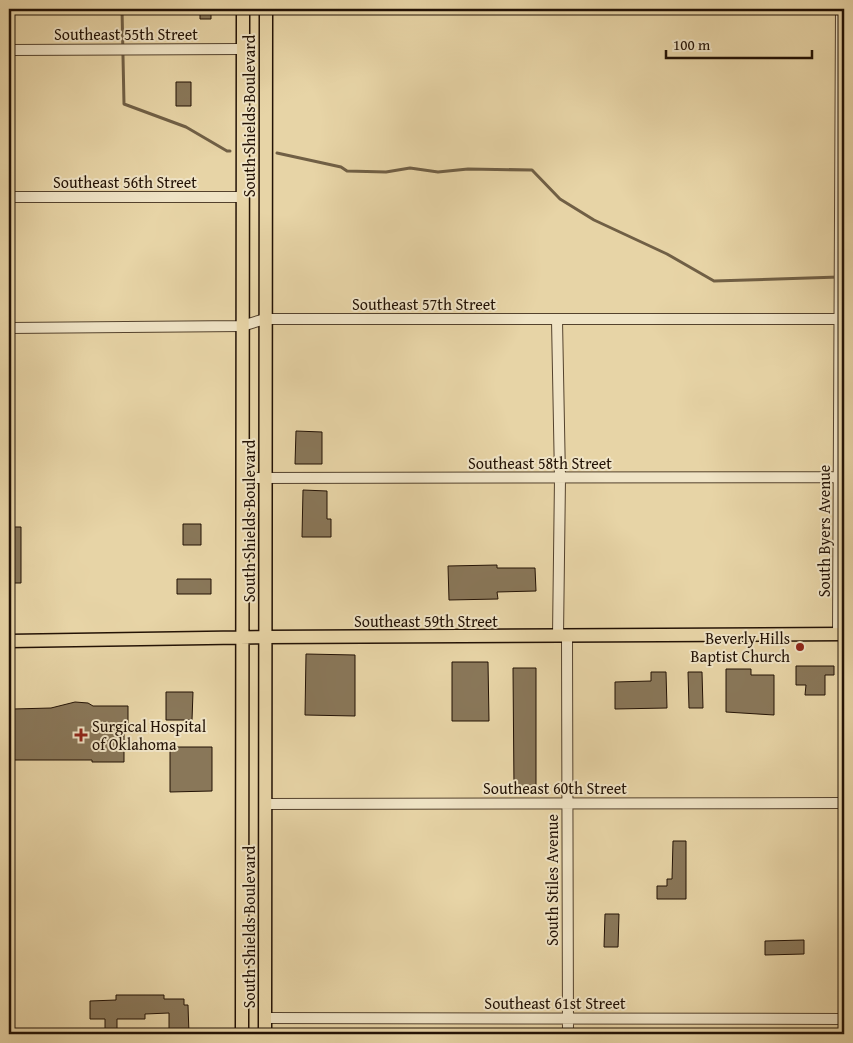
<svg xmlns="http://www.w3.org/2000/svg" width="853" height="1043" font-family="'Gentium Book Plus',serif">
<rect width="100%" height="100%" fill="#e7d4a6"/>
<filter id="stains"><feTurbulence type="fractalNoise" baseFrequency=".004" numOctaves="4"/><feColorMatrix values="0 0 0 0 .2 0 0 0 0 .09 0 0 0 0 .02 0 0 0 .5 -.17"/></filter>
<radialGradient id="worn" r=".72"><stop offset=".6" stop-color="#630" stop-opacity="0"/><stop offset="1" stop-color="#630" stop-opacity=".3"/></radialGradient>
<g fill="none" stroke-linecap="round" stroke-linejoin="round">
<path stroke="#705f45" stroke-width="3" d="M 122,9 L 124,104 L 186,127 L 227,151 L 230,151
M 277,153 L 341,167 L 347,171 L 386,172 L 410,168 L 438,172 L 468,169 L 532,170 L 560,199 L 594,220 L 667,254 L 714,281 L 839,277"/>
</g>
<path fill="#897759" stroke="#231205" d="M 200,9 L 211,9 L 211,19 L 200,19 Z
M 176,82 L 191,82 L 191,106 L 176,106 Z
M 296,431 L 322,432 L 322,464 L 295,464 Z
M 303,490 L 327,491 L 327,519 L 331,519 L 331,537 L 302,537 Z
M 183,524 L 201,524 L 201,545 L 183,545 Z
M 9,527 L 21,527 L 21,583 L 9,583 Z
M 497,565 L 497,568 L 535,568 L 536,591 L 497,592 L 498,599 L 449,600 L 448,566 Z
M 177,579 L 211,579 L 211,594 L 177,594 Z
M 306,654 L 355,655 L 355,716 L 305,715 Z
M 452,662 L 488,662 L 489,721 L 452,721 Z
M 796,666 L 834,666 L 834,675 L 825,675 L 825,695 L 805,695 L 806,685 L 796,685 Z
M 513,668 L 536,668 L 536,787 L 514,788 Z
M 726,669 L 751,669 L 751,675 L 774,675 L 774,715 L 726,712 Z
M 651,672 L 666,672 L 667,708 L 615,709 L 615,682 L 651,681 Z
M 688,672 L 702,672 L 703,708 L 689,708 Z
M 166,692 L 193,692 L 192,720 L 166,720 Z
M 75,702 L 88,703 L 93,706 L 128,706 L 128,728 L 124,728 L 124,762 L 92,762 L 92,760 L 9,760 L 9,713 L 13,713 L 13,709 L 51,708 Z
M 170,747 L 212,747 L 212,791 L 170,792 Z
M 673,841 L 686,841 L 686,899 L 657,899 L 657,886 L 667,886 L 667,879 L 672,879 Z
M 605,914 L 619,914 L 618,947 L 604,947 Z
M 804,940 L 804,954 L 765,955 L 765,941 Z
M 116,995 L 164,995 L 164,999 L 184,999 L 184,1005 L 188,1005 L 189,1034 L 169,1034 L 169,1013 L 145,1014 L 145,1019 L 117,1019 L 117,1034 L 105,1034 L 105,1019 L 90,1019 L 90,1001 L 116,1000 Z"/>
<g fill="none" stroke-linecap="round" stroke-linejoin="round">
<defs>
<path id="minor" d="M 9,50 L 242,49
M 9,197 L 242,197
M 557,320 L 560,478 L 558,636
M 9,328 L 242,326 L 265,319 L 841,319
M 242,478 L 839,477
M 838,634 L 841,9
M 567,636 L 568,1034
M 265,804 L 844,803
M 265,1018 L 844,1019"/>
<path id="major" d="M 9,641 L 265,637 L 844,634
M 242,1034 L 243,9
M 265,1034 L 266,9"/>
</defs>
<use href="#minor" stroke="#54422d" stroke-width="12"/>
<use href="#major" stroke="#231205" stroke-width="15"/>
<use href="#minor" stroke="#efe3c5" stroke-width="10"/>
<use href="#major" stroke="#e7d4a6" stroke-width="12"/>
</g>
<g fill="#8f2418" stroke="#efe3c5" stroke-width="2">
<circle cx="800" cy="647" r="5"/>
<path d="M78.5 727.5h5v5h5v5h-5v5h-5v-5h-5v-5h5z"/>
</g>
<g text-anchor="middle" stroke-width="4" stroke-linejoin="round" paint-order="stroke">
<g font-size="16" fill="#231205" stroke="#efe3c5">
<text x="126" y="40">Southeast 55th Street</text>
<text transform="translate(249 116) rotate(-90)" y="6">South Shields Boulevard</text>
<text x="125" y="188">Southeast 56th Street</text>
<text x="424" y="310">Southeast 57th Street</text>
<text x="540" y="469">Southeast 58th Street</text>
<text transform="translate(249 521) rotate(-90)" y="6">South Shields Boulevard</text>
<text transform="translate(824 531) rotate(-90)" y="6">South Byers Avenue</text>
<text x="426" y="627">Southeast 59th Street</text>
<text x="555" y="794">Southeast 60th Street</text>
<text transform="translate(552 880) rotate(-90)" y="6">South Stiles Avenue</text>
<text transform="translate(249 927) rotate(-90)" y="6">South Shields Boulevard</text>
<text x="555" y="1009">Southeast 61st Street</text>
</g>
<g font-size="16" fill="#231205" stroke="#efe3c5" text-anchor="end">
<text x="790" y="644">Beverly Hills<tspan x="790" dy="18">Baptist Church</tspan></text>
<text x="92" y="732" text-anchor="start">Surgical Hospital<tspan x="92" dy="18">of Oklahoma</tspan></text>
</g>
</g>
<rect width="853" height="1043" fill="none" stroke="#e7d4a6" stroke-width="30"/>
<rect x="10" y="10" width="833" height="1023" fill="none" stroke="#231205" stroke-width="2.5"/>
<rect x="15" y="15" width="823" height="1013" fill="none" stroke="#231205"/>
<path d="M666 50v8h146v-8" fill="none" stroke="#231205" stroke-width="2.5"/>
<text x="673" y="50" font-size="15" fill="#231205" stroke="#efe3c5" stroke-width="4" paint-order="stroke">100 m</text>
<rect width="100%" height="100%" filter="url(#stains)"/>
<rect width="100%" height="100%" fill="url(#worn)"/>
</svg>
